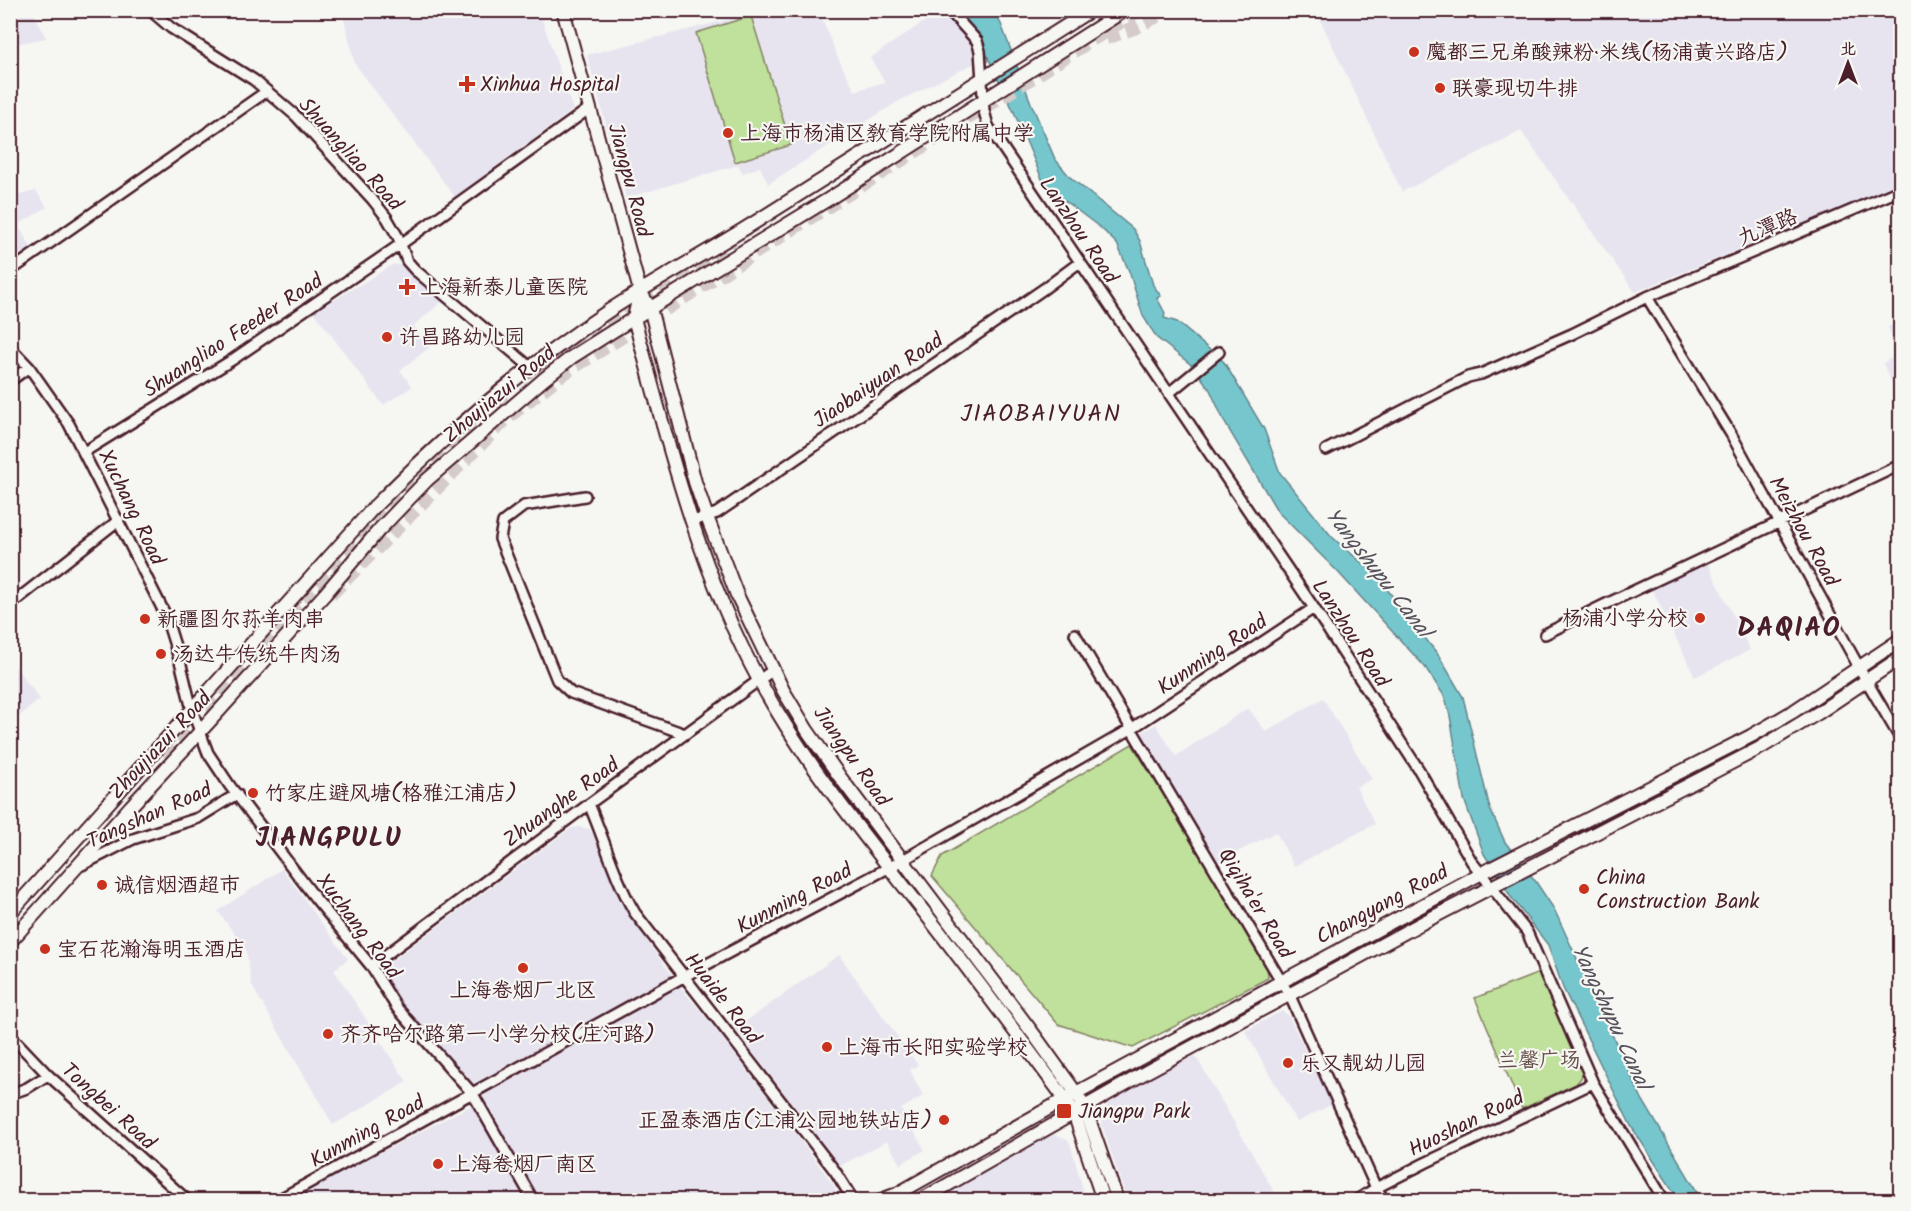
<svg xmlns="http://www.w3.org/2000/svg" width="1911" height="1211" font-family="Kalam,'LXGW WenKai TC',sans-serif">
<rect width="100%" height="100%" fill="#f6f6f2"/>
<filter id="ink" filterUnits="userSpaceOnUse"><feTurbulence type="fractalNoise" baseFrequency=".0167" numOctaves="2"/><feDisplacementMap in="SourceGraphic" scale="12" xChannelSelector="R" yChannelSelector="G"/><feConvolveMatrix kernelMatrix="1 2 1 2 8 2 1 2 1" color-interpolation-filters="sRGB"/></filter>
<g filter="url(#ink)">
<path fill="#e7e4f0" d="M 11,10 L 34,11 L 34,13 L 46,38 L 11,45 Z
M 943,10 L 972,39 L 973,64 L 899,101 L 768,184 L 760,167 L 743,173 L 738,165 L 626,198 L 587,55 L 762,11 L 819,11 L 838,58 L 855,91 L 885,82 L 870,58 L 940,11 Z
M 342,11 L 539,11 L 573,110 L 455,197 L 355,64 Z
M 1316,11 L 1900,11 L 1900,184 L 1635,292 L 1521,131 L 1402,192 Z
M 36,191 L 47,207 L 18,225 L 33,251 L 11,264 L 11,197 Z
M 394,264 L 404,266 L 443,301 L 414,325 L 429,348 L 400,370 L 412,387 L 383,405 L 314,312 Z
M 1900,321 L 1900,402 L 1883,363 L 1898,354 L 1888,327 Z
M 1706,560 L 1750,650 L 1695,677 L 1651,587 Z
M 10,660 L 40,699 L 11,723 L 10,723 Z
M 1323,698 L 1372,779 L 1356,787 L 1375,824 L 1294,866 L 1276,832 L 1218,862 L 1138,735 L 1156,724 L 1176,756 L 1248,708 L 1266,732 Z
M 580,827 L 589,829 L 595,837 L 621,900 L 652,948 L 685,993 L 711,1023 L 790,1126 L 832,1183 L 839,1195 L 840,1200 L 290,1200 L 485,1098 L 466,1074 L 412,1022 L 394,998 L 386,979 L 386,965 L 571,828 Z
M 282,869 L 348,959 L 334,970 L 407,1082 L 333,1125 L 252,986 L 246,950 L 218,911 Z
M 839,955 L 918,1065 L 910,1070 L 923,1096 L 901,1109 L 925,1150 L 900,1164 L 887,1141 L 840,1166 L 735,1029 Z
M 1282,1011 L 1288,1015 L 1333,1104 L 1297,1122 L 1245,1031 Z
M 1195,1055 L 1279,1200 L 1127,1200 L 1102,1125 L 1103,1116 L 1108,1103 L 1120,1094 Z
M 1055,1135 L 1067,1139 L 1070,1143 L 1086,1200 L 943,1200 L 939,1196 L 1048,1136 Z"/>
<path fill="#bfe19b" stroke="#848063" stroke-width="1.5" d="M 751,16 L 791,145 L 735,162 L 696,33 Z
M 1132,744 L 1267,964 L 1268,978 L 1133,1048 L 1058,1024 L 932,876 L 942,856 Z
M 1539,973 L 1583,1071 L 1581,1078 L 1576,1084 L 1522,1109 L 1475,998 Z"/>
<path fill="#76c7cd" stroke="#64848c" stroke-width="1.5" d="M 993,10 L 1001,24 L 1031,103 L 1055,159 L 1070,177 L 1133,229 L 1140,241 L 1153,285 L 1161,296 L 1157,298 L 1165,313 L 1164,318 L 1177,322 L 1224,362 L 1264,429 L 1280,473 L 1332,537 L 1376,575 L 1439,656 L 1463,697 L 1490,809 L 1505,842 L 1536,882 L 1554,909 L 1642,1099 L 1702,1200 L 1679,1200 L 1631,1126 L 1563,988 L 1548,945 L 1511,897 L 1484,854 L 1464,799 L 1450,716 L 1445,697 L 1425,667 L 1390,629 L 1337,571 L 1278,512 L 1225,423 L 1210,390 L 1194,367 L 1157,338 L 1143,316 L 1129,271 L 1117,244 L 1102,229 L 1049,189 L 1042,179 L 1014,112 L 982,45 L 954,11 Z"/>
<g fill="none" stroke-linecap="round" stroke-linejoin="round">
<path stroke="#d4cbca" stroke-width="14" stroke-dasharray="14 7" stroke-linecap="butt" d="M 1106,38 L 1134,28 L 1168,10
M 536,370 L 734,242
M 331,594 L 508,417 L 558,377 L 1139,10
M 161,754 L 381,512 L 504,395"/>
<defs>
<path id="minor" d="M 150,10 L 171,28 L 254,80 L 296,116 L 372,199 L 387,218 L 398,237 L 407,261 L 415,270 L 529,366
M 949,10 L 977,41 L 980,51 L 984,111 L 988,126 L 1314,608 L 1419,770 L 1472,862 L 1527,932 L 1593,1083 L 1664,1200
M 10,271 L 267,91
M 1647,297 L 1731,434 L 1866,680 L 1900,738
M 10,347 L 29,367 L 69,424 L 165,614 L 181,665 L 192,710 L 208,753 L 230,786 L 316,899 L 371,966 L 397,1008 L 473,1094 L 533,1200
M 10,381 L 29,367
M 1169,393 L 1219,352
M 1326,450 L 1468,377 L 1481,374 L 1572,334 L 1647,297 L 1900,190
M 84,452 L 232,360 L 401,244 L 590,108
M 585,496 L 524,506 L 503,522 L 500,539 L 557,680 L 571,693 L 685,734
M 693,521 L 717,513 L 1045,288 L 1080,262
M 10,605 L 119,520
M 1075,634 L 1290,996 L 1376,1188 L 1384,1200
M 1545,634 L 1604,605 L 1900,465
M 589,804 C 605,841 614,877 635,913 L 835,1171 L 853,1200
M 82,865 L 133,839 L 198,818 L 237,794
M 371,966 L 589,804 L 773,670
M 10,1035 L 48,1075 L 187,1200
M 10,1094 L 27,1088 L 48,1075
M 278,1200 L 683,977 L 903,860 L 1131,729 L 1314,608
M 1357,1200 L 1376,1188 L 1425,1163 L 1593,1083"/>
<path id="major" d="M 563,10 L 640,291 L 650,308 L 695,482 L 707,517 L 737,595 L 783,690 L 807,730 L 840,777 L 1035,1036 L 1076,1093 L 1085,1108 L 1117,1200
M 640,291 L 634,318 C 667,441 698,569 760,682 C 801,757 854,822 906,889 C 961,958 1013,1029 1065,1099 L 1074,1113 L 1103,1200
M 10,913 L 374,507 C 446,434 524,367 610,310 C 660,277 714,249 765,216 C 874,148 982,78 1091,10
M 10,942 L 131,806 L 199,733 L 325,594 L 379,530 L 427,480 L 544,379 L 572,357 L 613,331 L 832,197 L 1125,10
M 881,1200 L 897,1194 L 1076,1093 L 1480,874 L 1751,736 L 1794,711 L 1900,640
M 921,1200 L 1148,1071 L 1422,923 L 1760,748 L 1818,713 L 1900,658"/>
</defs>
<use href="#minor" stroke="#4a1f2b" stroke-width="14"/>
<use href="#major" stroke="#4a1f2b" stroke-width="16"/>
<use href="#minor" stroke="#f6f6f2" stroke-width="9"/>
<use href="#major" stroke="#f6f6f2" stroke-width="12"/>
</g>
</g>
<g fill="#c8321e" stroke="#f6f6f2" stroke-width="2">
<circle cx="1414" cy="52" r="6"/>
<path d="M464 75h6v6h6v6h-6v6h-6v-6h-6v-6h6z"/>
<circle cx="1440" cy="88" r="6"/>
<circle cx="728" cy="133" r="6"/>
<path d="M404 278h6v6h6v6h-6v6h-6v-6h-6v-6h6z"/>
<circle cx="387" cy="337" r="6"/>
<circle cx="1700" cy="618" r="6"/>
<circle cx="145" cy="619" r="6"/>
<circle cx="161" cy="654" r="6"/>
<circle cx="253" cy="793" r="6"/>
<circle cx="102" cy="885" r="6"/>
<circle cx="1584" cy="889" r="6"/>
<circle cx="45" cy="949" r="6"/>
<circle cx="523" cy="968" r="6"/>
<circle cx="328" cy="1034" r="6"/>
<circle cx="827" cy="1047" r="6"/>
<circle cx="1288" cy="1063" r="6"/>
<rect x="1056" y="1103" width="16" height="16" rx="3"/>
<circle cx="944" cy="1120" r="6"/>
<circle cx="438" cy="1164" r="6"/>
</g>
<g text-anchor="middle" stroke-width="4.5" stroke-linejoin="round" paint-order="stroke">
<g font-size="21" fill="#4a1f2b" stroke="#f6f6f2" text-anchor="start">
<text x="1426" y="59">魔都三兄弟酸辣粉·米线(杨浦黄兴路店)</text>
<text x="480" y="91">Xinhua Hospital</text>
<text x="1452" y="95">联豪现切牛排</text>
<text x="740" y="140">上海市杨浦区教育学院附属中学</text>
<text x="420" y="294">上海新泰儿童医院</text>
<text x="399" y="344">许昌路幼儿园</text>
<text x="1688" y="625" text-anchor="end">杨浦小学分校</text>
<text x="157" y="626">新疆图尔荪羊肉串</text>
<text x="173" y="661">汤达牛传统牛肉汤</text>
<text x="265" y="800">竹家庄避风塘(格雅江浦店)</text>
<text x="1596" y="884">China<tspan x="1596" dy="24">Construction Bank</tspan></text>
<text x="114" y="892">诚信烟酒超市</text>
<text x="57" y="956">宝石花瀚海明玉酒店</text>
<text x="523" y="997" text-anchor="middle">上海卷烟厂北区</text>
<text x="340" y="1041">齐齐哈尔路第一小学分校(庄河路)</text>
<text x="839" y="1054">上海市长阳实验学校</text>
<text x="1300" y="1070">乐又靓幼儿园</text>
<text x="1078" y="1118">Jiangpu Park</text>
<text x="932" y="1127" text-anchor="end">正盈泰酒店(江浦公园地铁站店)</text>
<text x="450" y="1171">上海卷烟厂南区</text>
</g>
<g font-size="21" fill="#4a1f2b" stroke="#f6f6f2">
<text transform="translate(351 154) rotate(48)" y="7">Shuangliao Road</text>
<text transform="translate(630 180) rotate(75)" y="7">Jiangpu Road</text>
<text transform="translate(1767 227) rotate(-23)" y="7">九潭路</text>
<text transform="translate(1079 230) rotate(56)" y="7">Lanzhou Road</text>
<text transform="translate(233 335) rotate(-33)" y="7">Shuangliao Feeder Road</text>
<text transform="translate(878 380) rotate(-34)" y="7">Jiaobaiyuan Road</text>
<text transform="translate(499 394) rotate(-40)" y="7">Zhoujiazui Road</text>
<text transform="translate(132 507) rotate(64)" y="7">Xuchang Road</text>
<text transform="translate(1804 531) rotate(61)" y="7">Meizhou Road</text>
<text transform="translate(1351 633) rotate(57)" y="7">Lanzhou Road</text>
<text transform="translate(1212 654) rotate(-34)" y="7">Kunming Road</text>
<text transform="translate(160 745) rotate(-47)" y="7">Zhoujiazui Road</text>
<text transform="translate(852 756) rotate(55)" y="7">Jiangpu Road</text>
<text transform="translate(561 802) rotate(-36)" y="7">Zhuanghe Road</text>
<text transform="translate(149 815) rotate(-24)" y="7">Tangshan Road</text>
<text transform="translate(794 898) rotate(-28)" y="7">Kunming Road</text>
<text transform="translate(1256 903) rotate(59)" y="7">Qiqiha'er Road</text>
<text transform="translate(1382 904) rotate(-28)" y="7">Changyang Road</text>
<text transform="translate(359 926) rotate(53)" y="7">Xuchang Road</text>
<text transform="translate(723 998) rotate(52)" y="7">Huaide Road</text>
<text transform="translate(109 1106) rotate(42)" y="7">Tongbei Road</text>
<text transform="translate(1466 1123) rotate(-26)" y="7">Huoshan Road</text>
<text transform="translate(367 1131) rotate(-29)" y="7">Kunming Road</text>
</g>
<g font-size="21" fill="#675047" stroke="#f6f6f2">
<text x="1539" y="1067">兰馨广场</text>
</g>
<g font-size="22" font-style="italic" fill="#57515c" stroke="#f6f6f2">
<text transform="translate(1379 572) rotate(52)" y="8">Yangshupu Canal</text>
<text transform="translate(1612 1016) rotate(65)" y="8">Yangshupu Canal</text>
</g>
<g font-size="24" letter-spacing="1.5" fill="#4a1f2b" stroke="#f6f6f2">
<text x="1041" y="421">JIAOBAIYUAN</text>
</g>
<g font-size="27" font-weight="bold" letter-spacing="1.5" fill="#4a1f2b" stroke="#f6f6f2">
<text x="1789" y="636">DAQIAO</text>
<text x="329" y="846">JIANGPULU</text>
</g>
</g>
<rect width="1911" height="1211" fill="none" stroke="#f6f6f2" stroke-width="36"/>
<rect x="18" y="18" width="1875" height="1175" fill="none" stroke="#4a1f2b" stroke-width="2" filter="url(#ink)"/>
<g transform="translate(1848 63)" stroke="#f6f6f2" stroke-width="4.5" paint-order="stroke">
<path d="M0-4.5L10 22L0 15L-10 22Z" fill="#4a1f2b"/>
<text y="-9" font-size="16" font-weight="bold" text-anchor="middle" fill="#4a1f2b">北</text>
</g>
</svg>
